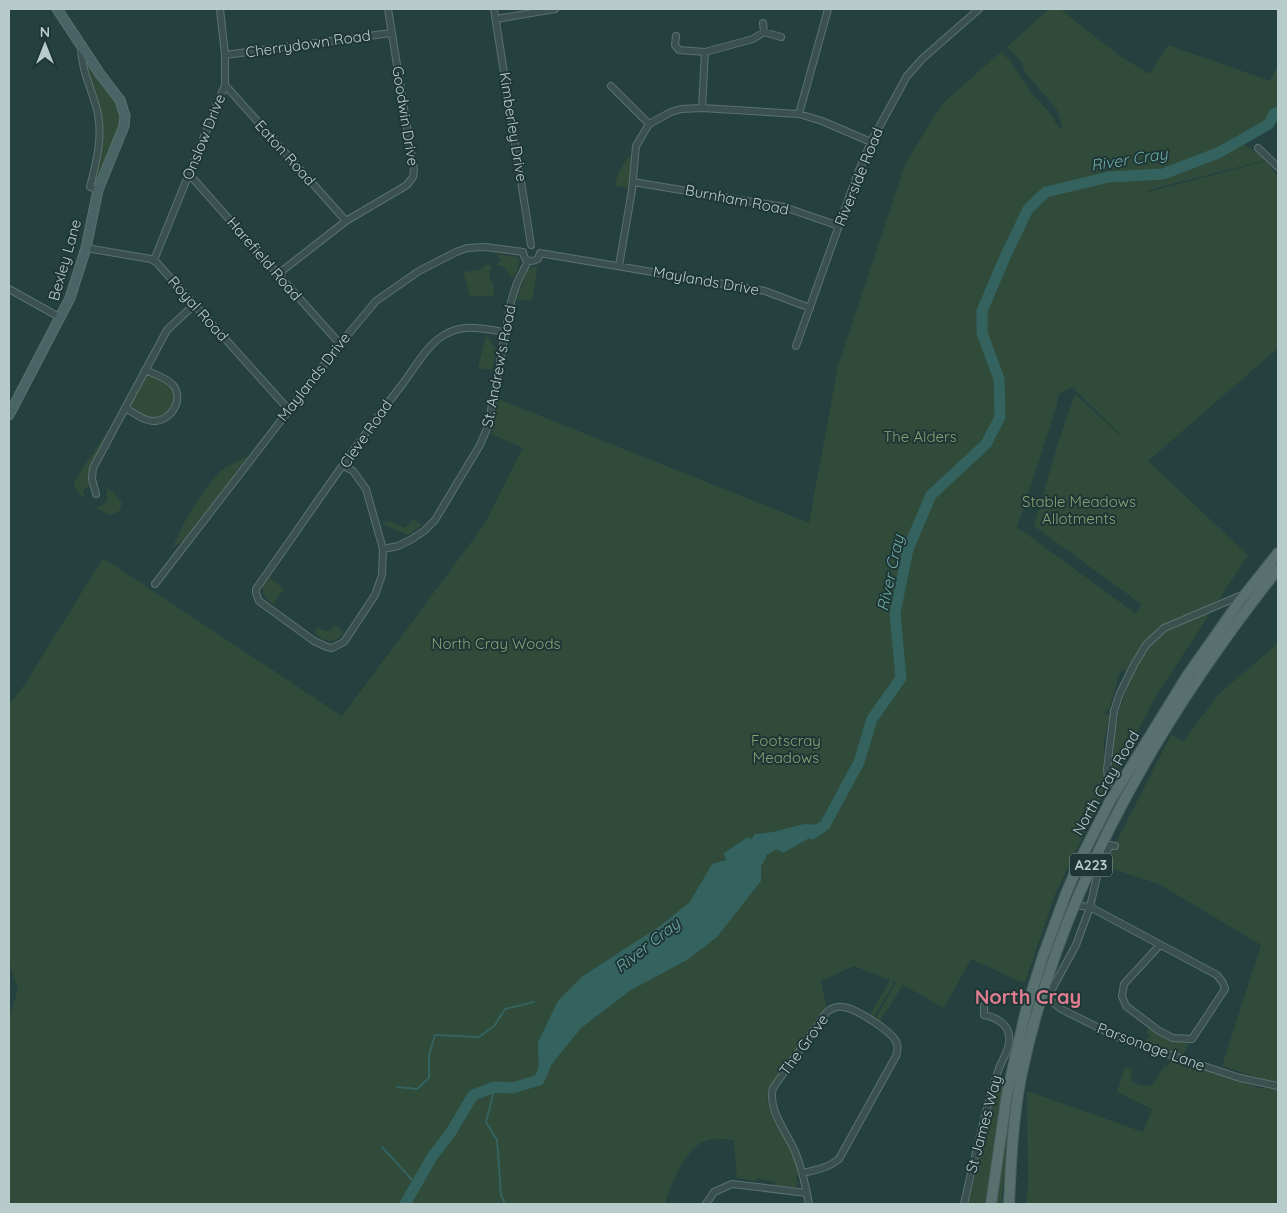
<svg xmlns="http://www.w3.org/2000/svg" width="1287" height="1213" font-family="Quicksand,sans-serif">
<rect width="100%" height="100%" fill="#25413f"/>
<path fill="#304b3a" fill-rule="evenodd" d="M 1049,9 L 1060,9 L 1121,57 L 1150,74 L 1168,45 L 1270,81 L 1278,65 L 1278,122 L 1247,139 L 1249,131 L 1233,137 L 1267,160 L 1156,188 L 1140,194 L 1267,161 L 1278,178 L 1278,348 L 1148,461 L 1248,555 L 1156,696 L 1112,779 C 1111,760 1109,737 1119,720 L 1118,714 L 1131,676 L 1123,669 L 1119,674 L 1109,710 L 1105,711 L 1104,713 L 1110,716 L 1104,741 L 1103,795 L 1056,892 L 1025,982 L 1019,981 L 971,959 L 944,1008 L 903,985 L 880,1021 L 876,1018 L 896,982 L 892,981 L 893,984 L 874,1017 L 870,1014 L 890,980 L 854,966 L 821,981 L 826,1006 L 769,1087 C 762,1113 781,1126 791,1147 C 794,1156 796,1165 799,1174 L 796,1176 L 798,1184 L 795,1187 L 775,1185 L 775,1182 L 757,1178 L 755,1181 L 737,1178 L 734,1140 C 723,1139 713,1138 703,1142 C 685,1150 669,1187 665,1204 L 9,1204 L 9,1018 L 18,989 L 9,962 L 9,705 L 25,684 L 103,558 L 342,716 L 484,525 L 523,448 L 492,434 L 498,399 L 809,523 L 838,366 L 906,162 L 943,103 L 1001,52 L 1011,62 L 1029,90 L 1055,119 L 1053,120 L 1063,131 L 1058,111 L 1025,72 L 1021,61 L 1007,47 ZM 1072,387 L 1135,449 L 1075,394 L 1059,440 L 1034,526 L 1141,604 L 1136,614 L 1017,527 L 1058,402 L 1057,400 L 1059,394 Z
M 85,59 C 98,77 122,102 121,124 L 97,187 L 94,186 C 100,163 107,140 101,116 C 97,96 88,79 85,59 Z
M 629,156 L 631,157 L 629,188 L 615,186 L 618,173 Z
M 496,254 L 517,257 C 522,263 516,271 513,278 L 503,266 L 497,265 L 501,260 Z
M 485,265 L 490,265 L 492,268 L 490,270 L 489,277 L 493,283 L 494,296 L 470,296 L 463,272 L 480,270 Z
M 538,266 L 532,301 L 517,299 L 528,269 Z
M 486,335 L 496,350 L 492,370 L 478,368 Z
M 147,374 C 168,382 186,394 165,416 L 151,418 L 130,406 L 129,403 Z
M 105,435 L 106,436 L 90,467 L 89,487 L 84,489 L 83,492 L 86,499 C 79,493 74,490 74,481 Z
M 248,456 L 184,541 L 173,547 C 181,526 204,486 221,471 C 229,465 239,460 248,456 Z
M 105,487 L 114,493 L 122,503 L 120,510 C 111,519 105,513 96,507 L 103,505 L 107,501 L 107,491 Z
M 413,519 L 422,525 L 408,535 L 381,523 L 389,521 L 405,528 Z
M 268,577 L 284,589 L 273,604 C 262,596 259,588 268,577 Z
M 334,625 L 344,632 C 333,646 327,642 314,633 L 318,627 L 324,631 L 330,631 Z
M 1278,643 L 1278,1204 L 1026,1204 L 1028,1185 L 1027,1091 L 1143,1132 L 1152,1109 L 1117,1092 L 1125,1067 L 1132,1070 L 1131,1080 C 1138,1087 1143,1086 1152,1085 L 1164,1066 L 1167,1067 L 1173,1058 L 1262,1089 L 1269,1081 L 1222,1066 L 1261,945 L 1159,884 L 1104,866 L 1171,735 L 1184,741 L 1218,695 Z
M 1031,1006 L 1034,1007 L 1002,1192 L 1002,1204 L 994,1204 L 1014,1077 Z
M 1150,1026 L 1180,1042 L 1189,1042 L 1183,1056 L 1144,1043 L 1150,1036 L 1146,1033 Z
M 1001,1084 L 1005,1085 L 985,1204 L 968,1204 L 997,1087 Z"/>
<path fill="#34625f" d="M 804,824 L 825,825 L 820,832 L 783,853 L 779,850 L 778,852 L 777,849 L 766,855 L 766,858 L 761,866 L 761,881 L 717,937 L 687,960 L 631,990 L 581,1028 L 539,1080 L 538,1042 L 558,1001 L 583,976 L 660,926 L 690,902 L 712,864 L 726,860 L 724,853 L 748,837 L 751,839 L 754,836 L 754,834 L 773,832 Z"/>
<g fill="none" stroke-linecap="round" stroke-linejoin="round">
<path stroke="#34625f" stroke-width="2" d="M 397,1087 L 417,1089 L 429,1078 L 429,1055 L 435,1035 L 479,1037 L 494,1026 L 505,1009 L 534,1002
M 495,1087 L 486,1122 L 497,1140 L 501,1195 L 505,1204
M 382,1147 L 416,1184"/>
<path stroke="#34625f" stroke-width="11" d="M 812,834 L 825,825 L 859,762 L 872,719 L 901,678 L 895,613 L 908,549 L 931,495 L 986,444 L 1000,417 L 999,379 L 982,333 L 982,311 L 1005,257 L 1028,209 L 1046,192 L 1109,177 L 1163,174 L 1218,153 L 1269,124 L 1274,114 L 1278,112
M 405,1204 L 432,1157 L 451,1132 L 473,1095 L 495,1087 L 512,1088 L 539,1080 L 545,1066"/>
<defs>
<path id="street" d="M 494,9 L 531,245
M 496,19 L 555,9
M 763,23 L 764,32
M 676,36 L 675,45 L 679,50 L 705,52
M 81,46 C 81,68 90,85 96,106 C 104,133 97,160 90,187 L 98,190
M 225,55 L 391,33
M 225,85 L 346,221
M 611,86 L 649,124
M 702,108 L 705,52 L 753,39 L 764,32 L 781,37
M 799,114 L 828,9
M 1258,148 L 1278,167
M 189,174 L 340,344
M 633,182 L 784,207 L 839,226
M 86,248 L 151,259 L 157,263 L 289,410
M 523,252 C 524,261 530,263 538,259 L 540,253
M 540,253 L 765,291 L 810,308
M 154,260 L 225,85 L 225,55 L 220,9
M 619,266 L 632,190 L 636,146 L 649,124 L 671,112 L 681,109 L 702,108 L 799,114 L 822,121 L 871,142
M 278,274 L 346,221 L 407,185 L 413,177 L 414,170 L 388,9
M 9,289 L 61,318
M 796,346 L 857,175 L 871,142 L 907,76 L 922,59 L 979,9
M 125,408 C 133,412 143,421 153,421 C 170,422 185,400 173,385 C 167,378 154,374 145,370
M 344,466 L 353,471 L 366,489 L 383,549 L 382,575 L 375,595 L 344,642 L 332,648 L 327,647 L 314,641 L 259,601 L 256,593 L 256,589 C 305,520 352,449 404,382 C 416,366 428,343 446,334 C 465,323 484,329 505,332
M 96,494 L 92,479 L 93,468 L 167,330 L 194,305
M 383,549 L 398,546 L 412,539 L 424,531 L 435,520 L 480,445 L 488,426 L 511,302 L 517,283 L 528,261
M 155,584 L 340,344 L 376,301 L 419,271 L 456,252 L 467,248 L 485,247 L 523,252
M 1110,801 L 1107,769 L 1114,711 L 1120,693 L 1135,663 L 1146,645 L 1164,628 L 1242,595
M 1115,846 L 1110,845 L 1098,872 L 1090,907 L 1076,945 L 1051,991 L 1050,1000 L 1061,1009 L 1119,1038 L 1240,1078 L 1278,1086
M 1073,905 L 1090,907 L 1217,975 L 1223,983 L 1225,989 L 1192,1039 L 1173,1038 L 1159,1031 L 1126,1006 L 1122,996 L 1124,984 L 1160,945
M 802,1173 C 816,1170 828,1168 839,1159 L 896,1056 C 897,1053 898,1047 897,1044 C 894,1032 855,1008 843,1007 C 836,1006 831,1008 826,1013 L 773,1088 C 767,1111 788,1133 796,1154 C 802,1170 806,1187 809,1204
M 706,1204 L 714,1192 L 732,1184 L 807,1193
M 964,1204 C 974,1160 984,1114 998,1071 C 1002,1059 1011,1049 1009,1035 C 1007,1023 995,1017 984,1015 L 984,1006"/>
<path id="secondary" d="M 9,415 L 70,298 L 86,248 L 98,190 L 124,126 L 125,116 L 120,100 L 100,74 L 57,9"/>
<path id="primary" d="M 991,1204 L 1007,1094 L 1026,1010 L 1043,956 L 1065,896 L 1082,856 L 1110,801 L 1187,676 L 1239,602 L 1278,553
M 1009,1204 C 1011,1161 1013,1119 1021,1077 C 1060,888 1160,718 1278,569"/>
</defs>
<use href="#street" stroke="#5b7170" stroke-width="8"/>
<use href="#secondary" stroke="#5b7170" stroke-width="11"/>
<use href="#primary" stroke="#465d5c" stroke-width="12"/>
<use href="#street" stroke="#3a5150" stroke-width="6"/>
<use href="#secondary" stroke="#486464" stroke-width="9"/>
<use href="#primary" stroke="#58716f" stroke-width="10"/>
</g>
<g text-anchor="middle" stroke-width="4" stroke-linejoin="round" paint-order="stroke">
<rect fill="#1e3635" stroke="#899e9e" stroke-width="1" x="1070" y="853.5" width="42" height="23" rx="4"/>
<g font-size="14" font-weight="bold" fill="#b7cbcb">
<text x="1091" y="870">A223</text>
</g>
<g font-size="15" fill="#b7cbcb" stroke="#1e3635">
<text transform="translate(308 44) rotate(-8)" y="5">Cherrydown Road</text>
<text transform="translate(405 116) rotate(81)" y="5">Goodwin Drive</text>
<text transform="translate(513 127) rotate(81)" y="5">Kimberley Drive</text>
<text transform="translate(204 137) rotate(-68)" y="5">Onslow Drive</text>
<text transform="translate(285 153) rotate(48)" y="5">Eaton Road</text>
<text transform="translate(859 177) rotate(-68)" y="5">Riverside Road</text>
<text transform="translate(737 200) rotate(11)" y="5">Burnham Road</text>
<text transform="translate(264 259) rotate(49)" y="5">Harefield Road</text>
<text transform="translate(65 260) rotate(-74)" y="5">Bexley Lane</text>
<text transform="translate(706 281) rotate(10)" y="5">Maylands Drive</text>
<text transform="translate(198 309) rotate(48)" y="5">Royal Road</text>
<text transform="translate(499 366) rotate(-79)" y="5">St. Andrew's Road</text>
<text transform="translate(314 377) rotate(-52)" y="5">Maylands Drive</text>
<text transform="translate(366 434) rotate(-55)" y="5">Cleve Road</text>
<text transform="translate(1106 783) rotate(-60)" y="5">North Cray Road</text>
<text transform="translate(804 1045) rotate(-54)" y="5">The Grove</text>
<text transform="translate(1151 1047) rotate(20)" y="5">Parsonage Lane</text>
<text transform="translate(984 1124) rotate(-75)" y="5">St James Way</text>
</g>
<g font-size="15" fill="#87a274" stroke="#1e3635">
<text x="920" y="442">The Alders</text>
<text x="1079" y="507">Stable Meadows<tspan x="1079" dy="17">Allotments</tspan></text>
<text x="496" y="649">North Cray Woods</text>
<text x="786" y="746">Footscray<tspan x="786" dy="17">Meadows</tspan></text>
</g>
<g font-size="16" font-style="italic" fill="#6faba6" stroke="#1e3635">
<text transform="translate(1129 159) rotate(-9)" y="6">River Cray</text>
<text transform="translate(890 573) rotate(-78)" y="6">River Cray</text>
<text transform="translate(647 945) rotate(-38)" y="6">River Cray</text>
</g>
<g font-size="20" font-weight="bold" fill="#de7c90" stroke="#1e3635">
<text x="1028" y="1004">North Cray</text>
</g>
</g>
<rect width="1287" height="1213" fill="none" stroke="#b7cbcb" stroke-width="20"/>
<g transform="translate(45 45)" stroke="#1e3635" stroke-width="4" paint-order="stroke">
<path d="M0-4L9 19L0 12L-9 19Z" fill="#b7cbcb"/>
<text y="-8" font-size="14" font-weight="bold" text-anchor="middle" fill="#b7cbcb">N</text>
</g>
</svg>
